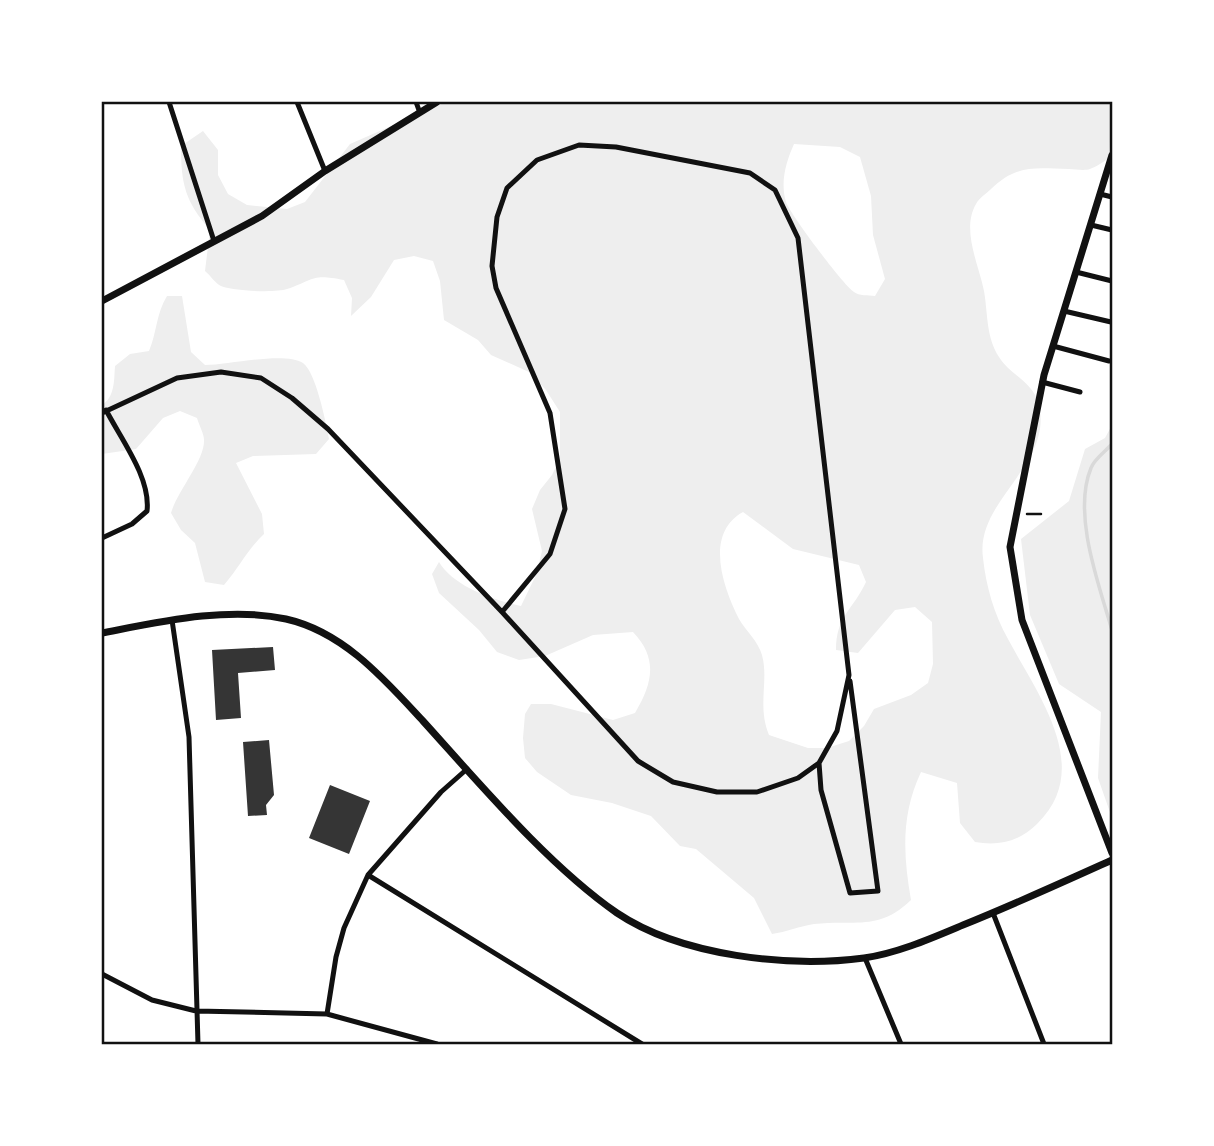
<svg xmlns="http://www.w3.org/2000/svg" width="1214" height="1146" font-family="Raleway,sans-serif">
<rect width="100%" height="100%" fill="#fff"/>
<path fill="#eee" fill-rule="evenodd" d="M 446,102 L 1112,102 L 1109,158 C 1103,162 1096,167 1090,169 C 1084,171 1075,169 1069,169 C 1035,168 1017,164 991,189 C 987,193 979,198 976,204 C 961,230 979,265 984,291 C 988,314 986,337 999,357 C 1011,376 1033,381 1039,405 C 1053,466 975,500 983,558 C 986,586 994,614 1008,639 C 1037,694 1095,768 1037,824 C 1019,842 998,846 975,842 L 960,823 L 957,783 L 921,772 C 901,815 903,854 911,900 C 878,932 855,919 814,924 C 800,926 786,932 772,934 L 754,898 L 696,849 L 680,846 L 651,816 L 612,803 L 571,795 L 537,772 L 525,758 L 523,738 L 525,714 L 531,704 L 551,704 L 613,720 L 635,713 C 653,683 658,658 633,632 L 593,635 L 545,656 L 519,660 L 497,652 L 479,630 L 439,593 L 432,574 L 439,562 C 454,587 494,600 521,606 L 536,575 L 542,551 L 532,509 L 540,490 L 552,475 L 560,458 L 560,412 L 546,390 L 529,372 L 491,355 L 478,340 L 444,320 L 440,281 L 433,261 L 414,256 L 394,260 L 371,297 L 351,316 L 352,298 L 344,280 C 311,273 314,280 287,289 C 276,293 232,291 221,286 C 215,283 210,275 205,271 L 210,230 C 185,201 181,184 181,146 L 203,131 L 218,150 L 218,175 L 228,194 L 247,205 L 287,209 L 305,202 L 350,144 ZM 794,144 L 840,147 L 860,157 L 871,196 L 873,235 L 885,279 L 875,296 C 868,295 859,296 854,292 C 844,286 790,214 786,202 C 780,182 786,162 794,144 ZM 743,512 L 793,549 L 859,565 L 866,582 C 853,610 836,616 836,650 L 858,653 L 895,610 L 915,607 L 932,622 L 933,664 L 928,683 L 911,695 L 874,709 L 864,726 L 849,741 L 827,748 L 808,748 L 769,735 C 757,706 769,681 762,655 C 758,641 746,631 739,619 C 723,587 704,534 743,512 Z
M 167,296 L 182,296 L 191,352 L 205,365 C 229,365 284,351 303,363 C 316,372 326,423 329,439 L 316,454 L 253,456 L 236,463 L 262,514 L 264,534 C 247,550 239,568 224,585 L 205,582 L 195,543 L 181,530 L 171,513 C 178,490 205,460 204,440 C 204,434 199,425 197,418 L 180,411 L 163,418 L 136,449 L 102,454 L 102,405 C 115,397 114,380 115,366 L 130,354 L 149,351 C 157,332 156,314 167,296 Z
M 1112,425 L 1112,818 L 1098,778 L 1101,712 L 1059,684 L 1030,615 L 1021,539 L 1069,501 L 1085,449 L 1105,438 Z"/>
<g fill="none" stroke-linecap="round" stroke-linejoin="round">
<path stroke="#d9d9d9" stroke-width="3.5" d="M 1112,444 C 1106,451 1094,459 1091,468 C 1072,514 1099,585 1112,630"/>
</g>
<path fill="#353535" d="M 273,647 L 275,670 L 238,673 L 241,718 L 216,720 L 212,650 Z
M 269,740 L 274,795 L 266,805 L 267,815 L 248,816 L 243,742 Z
M 330,785 L 370,801 L 349,854 L 309,838 Z"/>
<g fill="none" stroke-linecap="round" stroke-linejoin="round">
<path stroke="#111" stroke-width="2.5" d="M 1027,514 L 1041,514"/>
<path stroke="#111" stroke-width="5" d="M 169,102 L 214,241
M 297,102 L 325,171
M 416,102 L 420,113
M 1100,194 L 1112,197
M 1091,225 L 1112,230
M 1076,272 L 1112,281
M 1064,311 L 1111,322
M 1053,346 L 1109,361
M 1042,382 L 1080,392
M 102,413 L 177,378 L 221,372 L 261,378 L 292,398 L 328,429 L 502,612 L 638,761 L 673,782 L 717,792 L 757,792 L 798,778 L 819,763 L 837,731 L 849,675 L 798,238 L 775,190 L 750,173 L 616,147 L 579,145 L 537,160 L 507,188 L 497,217 L 492,266 L 496,288 L 550,413 L 565,509 L 550,554 L 502,612
M 102,538 L 132,524 L 147,511 C 151,478 121,439 106,410
M 172,620 L 189,737 L 198,1044
M 819,763 L 821,790 L 850,893 L 878,891 L 850,681
M 368,875 L 642,1044
M 993,913 L 1044,1044
M 865,958 L 901,1044
M 102,974 L 152,1000 L 196,1011 L 327,1014 L 437,1044
M 327,1014 L 336,957 L 344,928 L 368,875 L 441,792 L 467,769"/>
<path stroke="#111" stroke-width="7" d="M 1112,155 L 1044,375 L 1010,547 L 1022,620 L 1112,853
M 102,301 L 262,216 L 325,171 L 437,102
M 102,633 C 159,622 228,606 286,619 C 344,632 385,680 423,721 C 480,784 549,866 617,913 C 681,956 789,968 864,958 C 898,953 932,938 963,925 C 1013,905 1063,882 1112,860"/>
</g>
<rect width="1214" height="1146" fill="none" stroke="#ffffff" stroke-width="206"/>
<rect x="103" y="103" width="1008" height="940" fill="none" stroke="#111" stroke-width="2.5"/>
</svg>
